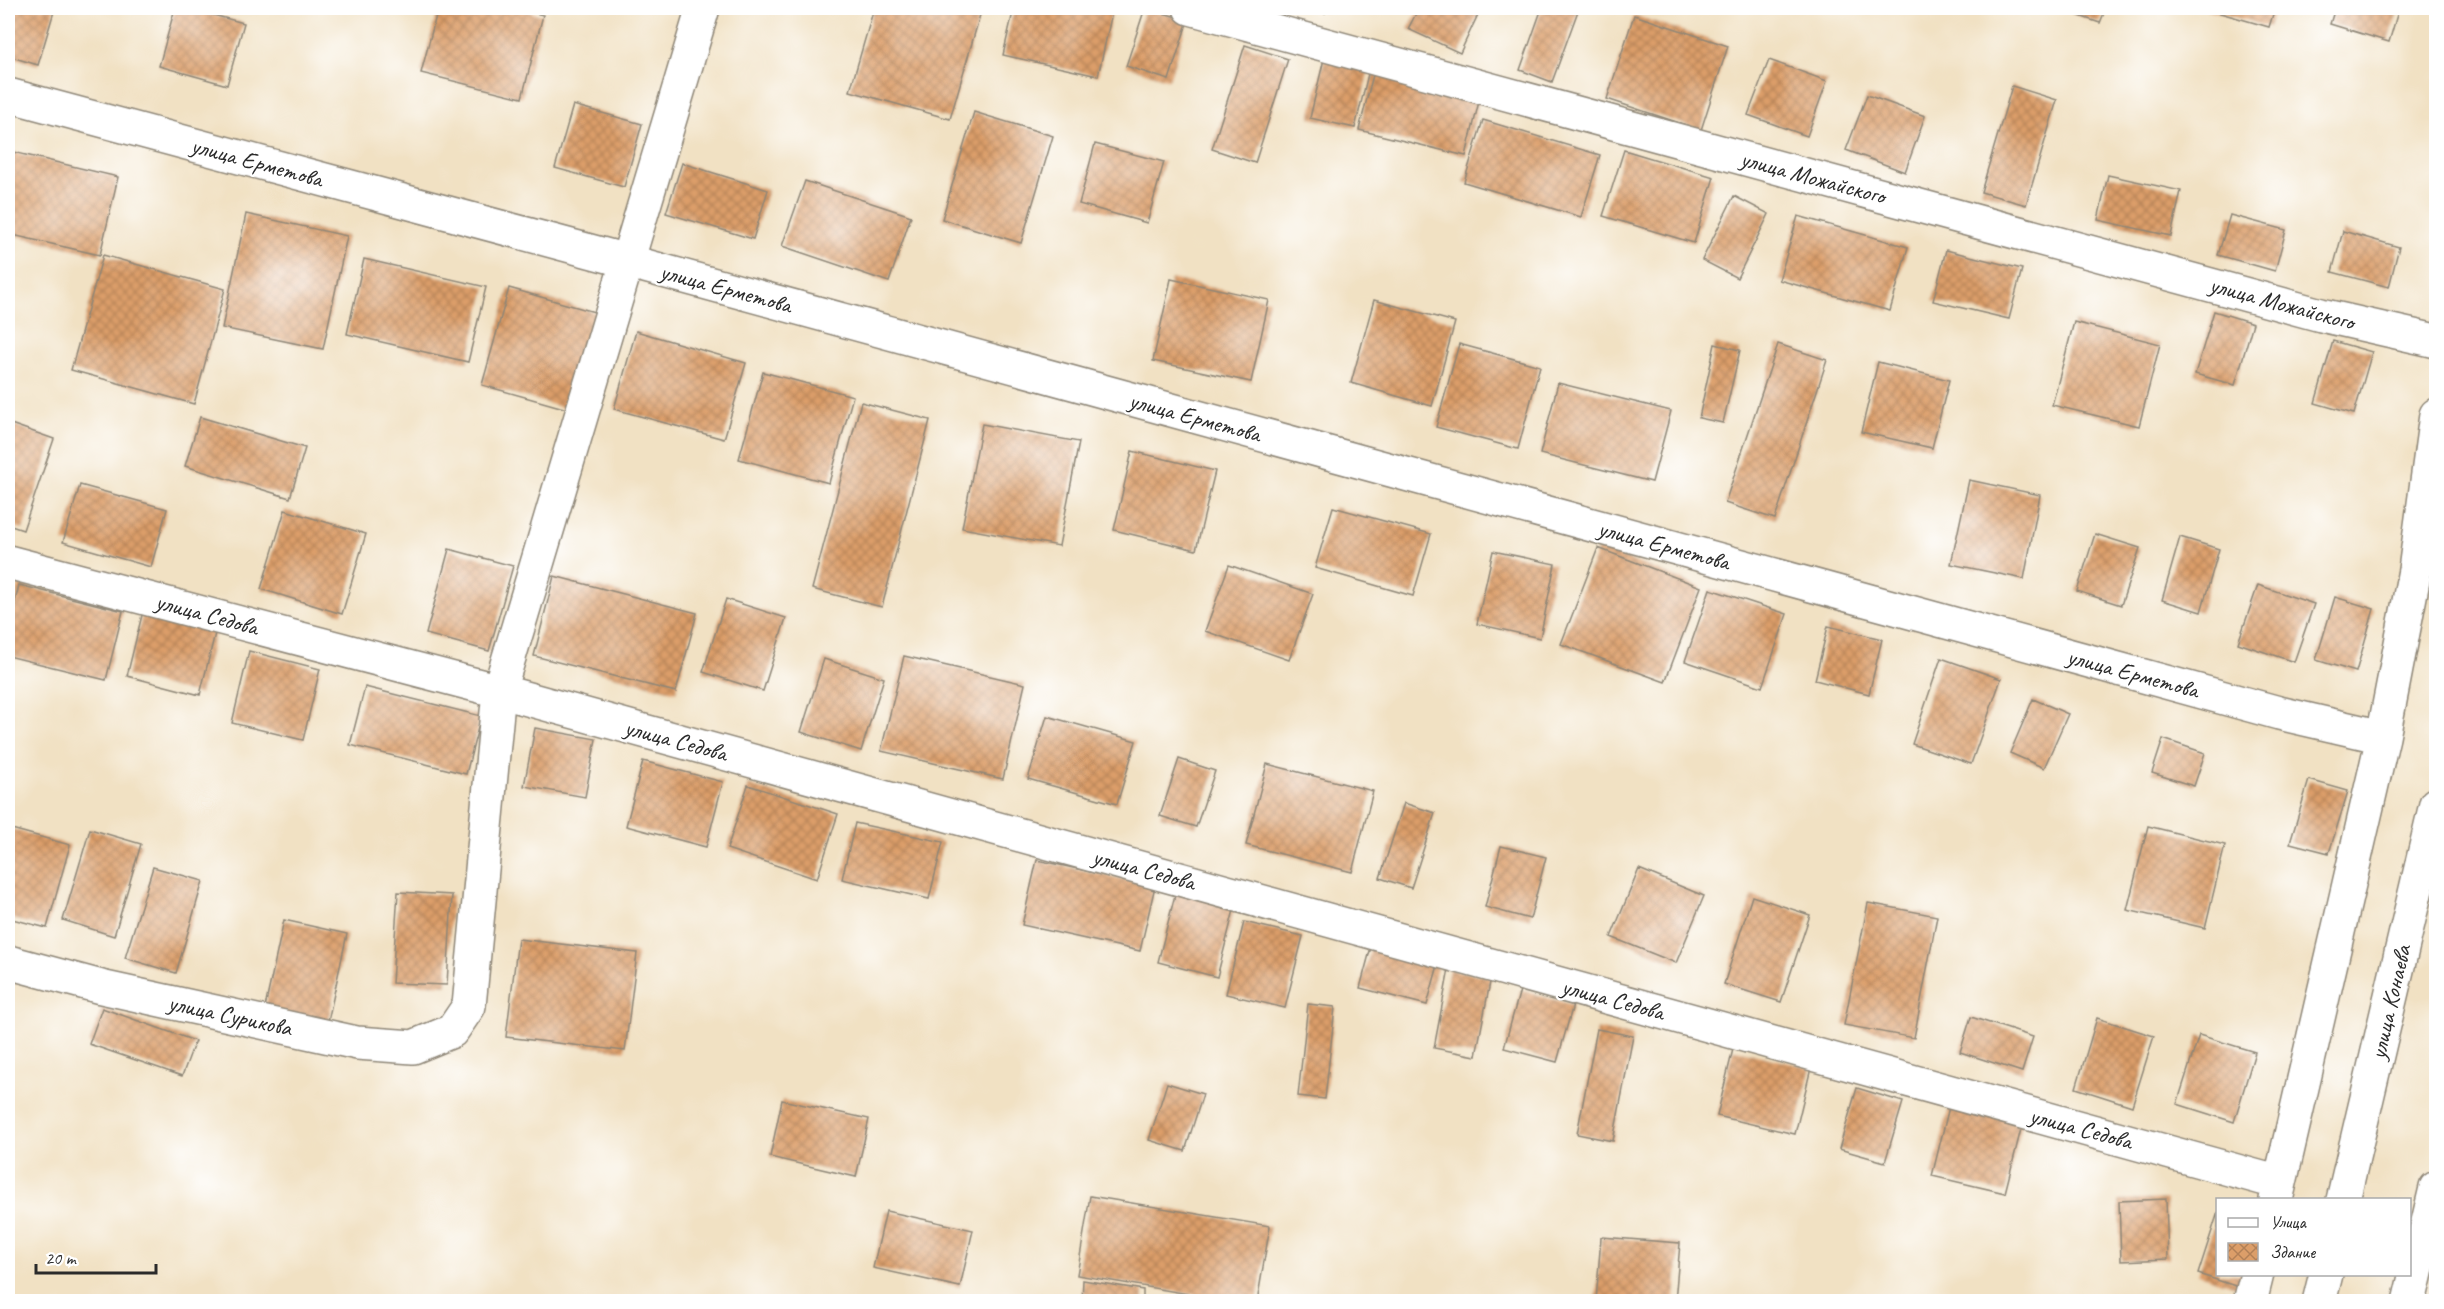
<svg xmlns="http://www.w3.org/2000/svg" width="2444" height="1309" font-family="Caveat,sans-serif">
<defs>
<pattern id="building-cross-hatch" width="8" height="8" patternUnits="userSpaceOnUse" patternTransform="scale(1.5)"><rect width="8" height="8" fill="#dc9e69"/><path d="M0 0l8 8M0 8l8-8" fill="none" stroke="#b38157"/></pattern>
</defs>
<rect width="100%" height="100%" fill="#fff"/>
<filter id="ink" filterUnits="userSpaceOnUse"><feTurbulence type="fractalNoise" baseFrequency=".0167" numOctaves="2"/><feDisplacementMap in="SourceGraphic" scale="12" xChannelSelector="R" yChannelSelector="G"/><feConvolveMatrix kernelMatrix="1 2 1 2 8 2 1 2 1" color-interpolation-filters="sRGB"/></filter>
<filter id="wash" filterUnits="userSpaceOnUse"><feTurbulence type="fractalNoise" baseFrequency=".008" numOctaves="4" result="noise"/><feDisplacementMap in="SourceGraphic" scale="24" xChannelSelector="R" yChannelSelector="G"/><feGaussianBlur stdDeviation="1.35" result="paint"/><feColorMatrix in="noise" values="0 0 0 0 0 0 0 0 0 0 0 0 0 0 0 0 0 1.4 0 .05"/><feComposite in="paint" operator="in"/></filter>
<g filter="url(#wash)">
<rect width="100%" height="100%" fill="#f1e1c3"/>
<g id="blocks">
<path fill="url(#building-cross-hatch)" d="M 8,8 L 55,8 L 38,65 L 8,56 Z
M 175,8 L 186,8 L 244,23 L 227,85 L 159,66 Z
M 438,8 L 515,8 L 543,15 L 522,98 L 421,73 Z
M 874,8 L 982,8 L 950,119 L 850,91 Z
M 1014,8 L 1113,8 L 1098,76 L 1003,55 Z
M 1145,8 L 1188,20 L 1169,80 L 1126,66 Z
M 1308,8 L 1327,8 L 1325,13 Z
M 1419,8 L 1481,8 L 1460,53 L 1408,29 Z
M 1542,8 L 1579,8 L 1552,82 L 1520,70 Z
M 2056,8 L 2106,8 L 2100,23 Z
M 2203,8 L 2275,8 L 2269,27 Z
M 2335,8 L 2399,8 L 2389,42 L 2330,24 Z
M 1634,15 L 1728,46 L 1701,130 L 1607,99 Z
M 1245,45 L 1288,59 L 1255,163 L 1212,149 Z
M 1324,59 L 1369,70 L 1355,128 L 1310,118 Z
M 1769,60 L 1827,81 L 1807,136 L 1748,115 Z
M 1374,71 L 1480,97 L 1466,156 L 1359,130 Z
M 2012,86 L 2057,100 L 2026,205 L 1981,192 Z
M 1867,95 L 1925,116 L 1905,172 L 1846,150 Z
M 573,105 L 642,124 L 624,187 L 555,168 Z
M 974,112 L 1053,136 L 1021,243 L 942,219 Z
M 1483,120 L 1600,155 L 1581,217 L 1464,182 Z
M 1095,144 L 1164,162 L 1147,223 L 1079,204 Z
M 1624,150 L 1714,177 L 1694,243 L 1603,216 Z
M 13,152 L 118,177 L 100,255 L 8,234 L 8,174 Z
M 682,163 L 768,190 L 753,239 L 666,213 Z
M 2108,175 L 2181,191 L 2171,236 L 2098,220 Z
M 805,181 L 911,216 L 889,282 L 782,246 Z
M 1734,196 L 1769,214 L 1737,278 L 1702,260 Z
M 246,214 L 347,236 L 323,349 L 222,328 Z
M 2230,215 L 2286,230 L 2275,271 L 2218,255 Z
M 1798,216 L 1908,247 L 1890,311 L 1779,280 Z
M 2343,231 L 2399,247 L 2389,287 L 2332,272 Z
M 1946,250 L 2022,269 L 2009,319 L 1933,301 Z
M 103,255 L 225,289 L 194,404 L 71,370 Z
M 364,259 L 486,287 L 468,362 L 347,334 Z
M 1171,279 L 1269,300 L 1251,382 L 1153,361 Z
M 509,288 L 598,313 L 571,410 L 482,385 Z
M 1374,300 L 1455,322 L 1432,406 L 1351,383 Z
M 2214,311 L 2253,323 L 2235,385 L 2195,374 Z
M 2074,322 L 2160,344 L 2139,426 L 2052,405 Z
M 636,331 L 746,363 L 724,439 L 614,409 Z
M 2333,341 L 2372,352 L 2354,414 L 2315,403 Z
M 1459,344 L 1540,366 L 1518,449 L 1436,427 Z
M 1715,344 L 1740,350 L 1723,423 L 1699,418 Z
M 1778,344 L 1827,360 L 1775,519 L 1725,503 Z
M 1878,362 L 1949,380 L 1932,448 L 1861,432 Z
M 763,372 L 853,396 L 829,483 L 739,459 Z
M 1558,383 L 1671,411 L 1652,482 L 1540,454 Z
M 861,402 L 930,420 L 882,607 L 812,589 Z
M 200,417 L 305,448 L 290,498 L 185,466 Z
M 8,423 L 54,439 L 23,530 L 8,525 Z
M 982,424 L 1079,442 L 1059,546 L 962,528 Z
M 1132,451 L 1215,471 L 1196,550 L 1114,530 Z
M 1969,480 L 2040,495 L 2024,579 L 1951,564 Z
M 80,485 L 167,509 L 151,567 L 63,542 Z
M 1333,507 L 1431,534 L 1413,596 L 1315,568 Z
M 285,510 L 366,534 L 342,614 L 261,589 Z
M 2095,534 L 2140,548 L 2121,605 L 2077,591 Z
M 2180,537 L 2219,549 L 2201,612 L 2162,600 Z
M 1598,548 L 1701,587 L 1665,682 L 1561,644 Z
M 449,549 L 513,566 L 489,651 L 426,634 Z
M 1493,551 L 1555,564 L 1540,638 L 1477,624 Z
M 1229,565 L 1313,594 L 1289,660 L 1205,631 Z
M 554,576 L 697,613 L 676,692 L 534,656 Z
M 19,585 L 123,611 L 106,680 L 8,656 L 8,631 Z
M 2258,585 L 2314,604 L 2294,662 L 2238,643 Z
M 1710,589 L 1787,614 L 1762,687 L 1685,661 Z
M 2335,597 L 2374,609 L 2356,672 L 2316,660 Z
M 726,599 L 786,618 L 763,691 L 703,672 Z
M 143,611 L 216,629 L 200,695 L 127,676 Z
M 1828,626 L 1882,639 L 1869,694 L 1815,680 Z
M 249,651 L 320,669 L 303,740 L 232,723 Z
M 904,656 L 1025,684 L 1003,779 L 881,751 Z
M 1941,658 L 2001,679 L 1971,764 L 1912,744 Z
M 824,659 L 884,678 L 861,751 L 801,732 Z
M 365,687 L 481,716 L 466,774 L 350,745 Z
M 2033,699 L 2068,714 L 2044,768 L 2010,753 Z
M 1047,716 L 1136,741 L 1117,804 L 1028,779 Z
M 535,728 L 596,739 L 585,797 L 524,786 Z
M 2163,739 L 2205,753 L 2194,786 L 2152,773 Z
M 1179,759 L 1215,771 L 1196,827 L 1160,816 Z
M 643,761 L 723,782 L 706,847 L 626,826 Z
M 1267,764 L 1373,791 L 1352,872 L 1246,845 Z
M 2309,780 L 2348,791 L 2329,853 L 2290,843 Z
M 748,785 L 838,814 L 817,879 L 727,849 Z
M 1404,803 L 1435,813 L 1411,888 L 1380,878 Z
M 855,823 L 943,842 L 929,899 L 842,879 Z
M 2148,826 L 2225,845 L 2205,928 L 2127,910 Z
M 8,828 L 70,845 L 47,928 L 8,918 Z
M 90,829 L 141,844 L 114,936 L 63,920 Z
M 1501,846 L 1546,857 L 1530,919 L 1485,907 Z
M 1037,860 L 1155,886 L 1140,951 L 1022,925 Z
M 153,867 L 203,881 L 176,973 L 125,958 Z
M 1639,869 L 1704,896 L 1676,963 L 1611,937 Z
M 1176,891 L 1235,906 L 1217,977 L 1158,962 Z
M 398,892 L 452,895 L 447,985 L 392,983 Z
M 1752,896 L 1810,915 L 1781,1002 L 1724,984 Z
M 1868,903 L 1937,916 L 1914,1038 L 1844,1025 Z
M 284,920 L 347,934 L 327,1026 L 264,1012 Z
M 1244,922 L 1303,936 L 1285,1008 L 1226,994 Z
M 518,939 L 637,953 L 625,1051 L 506,1037 Z
M 1371,947 L 1438,965 L 1427,1005 L 1360,988 Z
M 1449,969 L 1491,977 L 1476,1056 L 1434,1048 Z
M 1520,990 L 1573,1005 L 1557,1062 L 1504,1048 Z
M 1308,1004 L 1335,1007 L 1325,1099 L 1298,1096 Z
M 102,1008 L 195,1041 L 182,1076 L 89,1044 Z
M 1971,1017 L 2033,1037 L 2022,1072 L 1960,1052 Z
M 2097,1018 L 2154,1036 L 2132,1106 L 2076,1088 Z
M 1597,1029 L 1633,1036 L 1613,1141 L 1577,1134 Z
M 2199,1035 L 2255,1052 L 2234,1122 L 2177,1104 Z
M 1733,1049 L 1811,1068 L 1795,1134 L 1717,1116 Z
M 1167,1083 L 1203,1094 L 1185,1151 L 1149,1140 Z
M 1857,1088 L 1903,1102 L 1885,1162 L 1839,1149 Z
M 782,1100 L 869,1119 L 856,1177 L 770,1157 Z
M 1950,1103 L 2023,1121 L 2005,1193 L 1932,1176 Z
M 1090,1196 L 1270,1226 L 1257,1302 L 1235,1302 L 1077,1275 Z
M 2166,1199 L 2168,1259 L 2121,1261 L 2119,1201 Z
M 886,1211 L 973,1230 L 960,1287 L 873,1268 Z
M 2218,1212 L 2218,1274 L 2249,1274 L 2245,1289 L 2198,1274 Z
M 1601,1237 L 1680,1243 L 1675,1302 L 1596,1302 Z
M 1083,1280 L 1143,1290 L 1143,1302 L 1082,1302 Z"/>
</g>
</g>
<g filter="url(#ink)">
<use href="#blocks" fill-opacity="0" stroke="#8e8677" stroke-width="1.5"/>
<g fill="none" stroke-linecap="round" stroke-linejoin="round">
<defs>
<path id="street" d="M 1190,8 L 2321,315 L 2436,341
M 8,95 L 627,261 L 2279,713 L 2383,737
M 8,562 L 499,691 L 2280,1183
M 8,962 L 101,987 L 357,1043 L 413,1047 L 452,1031 L 469,1006 L 499,691 L 703,8
M 2276,1200 L 2383,737 L 2415,570 L 2436,415
M 2250,1302 L 2257,1274"/>
<path id="secondary" d="M 2343,1200 L 2436,804
M 2319,1302 L 2326,1274
M 2409,1302 L 2436,1188"/>
</defs>
<use href="#street" stroke="#8e8677" stroke-width="36"/>
<use href="#secondary" stroke="#8e8677" stroke-width="36"/>
<use href="#street" stroke="#fff" stroke-width="33"/>
<use href="#secondary" stroke="#fff" stroke-width="33"/>
</g>
</g>
<g text-anchor="middle" stroke-width="4.5" stroke-linejoin="round" paint-order="stroke">
<g font-size="24" fill="#2b2b2b" stroke="#fff">
<text transform="translate(257 162) rotate(15)" y="8">улица Ерметова</text>
<text transform="translate(1813 177) rotate(15)" y="8">улица Можайского</text>
<text transform="translate(726 288) rotate(15)" y="8">улица Ерметова</text>
<text transform="translate(2282 303) rotate(15)" y="8">улица Можайского</text>
<text transform="translate(1195 417) rotate(15)" y="8">улица Ерметова</text>
<text transform="translate(1664 545) rotate(15)" y="8">улица Ерметова</text>
<text transform="translate(207 614) rotate(15)" y="8">улица Седова</text>
<text transform="translate(2133 673) rotate(15)" y="8">улица Ерметова</text>
<text transform="translate(676 740) rotate(15)" y="8">улица Седова</text>
<text transform="translate(1144 869) rotate(15)" y="8">улица Седова</text>
<text transform="translate(1613 999) rotate(15)" y="8">улица Седова</text>
<text transform="translate(2390 1002) rotate(-77)" y="8">улица Конаева</text>
<text transform="translate(230 1015) rotate(12)" y="8">улица Сурикова</text>
<text transform="translate(2081 1128) rotate(15)" y="8">улица Седова</text>
</g>
</g>
<rect width="2444" height="1309" fill="none" stroke="#fff" stroke-width="30"/>
<rect x="2216" y="1198" width="195" height="78" fill="#ffffff" stroke="#aaaaaa" stroke-width="1.5"/>
<rect x="2228" y="1218" width="30" height="9" fill="#ffffff" stroke="#aaaaaa" stroke-width="1.5"/>
<text x="2270" y="1228" font-size="18" fill="#2b2b2b">Улица</text>
<rect x="2228" y="1243" width="30" height="18" fill="url(#building-cross-hatch)" stroke="#aaaaaa" stroke-width="1.5"/>
<text x="2270" y="1258" font-size="18" fill="#2b2b2b">Здание</text>
<path d="M36 1264v9h120v-9" fill="none" stroke="#2b2b2b" stroke-width="3"/>
<text x="45" y="1264" font-size="18" fill="#2b2b2b" stroke="#ffffff" stroke-width="4.5" paint-order="stroke">20 m</text>
</svg>
